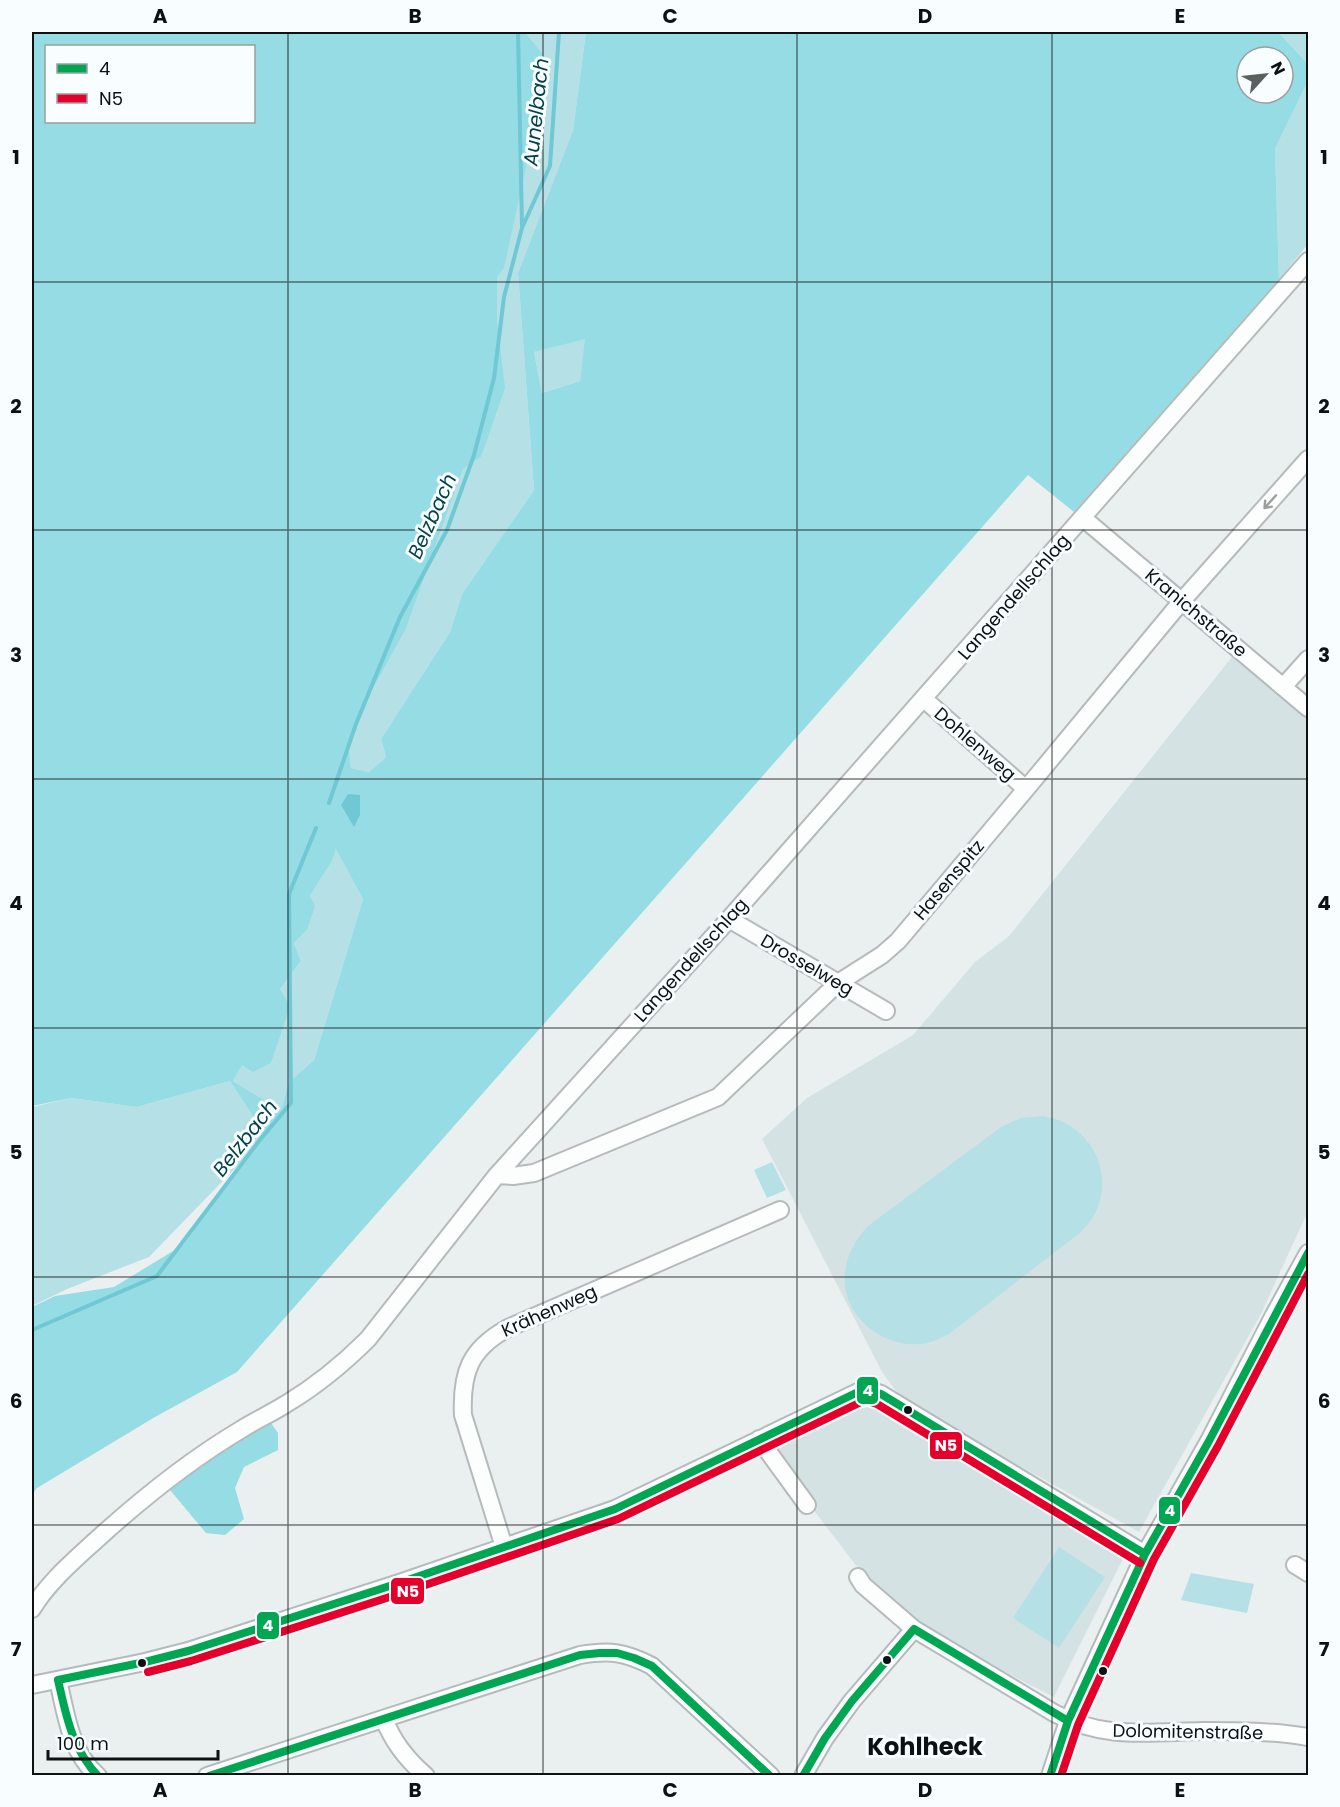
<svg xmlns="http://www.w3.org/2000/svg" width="1340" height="1807" font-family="Poppins,sans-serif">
<rect width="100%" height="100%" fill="#eaf0f0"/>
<path fill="#d5e2e4" d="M 1232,657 L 1308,719 L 1308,1211 L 1261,1314 L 1139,1532 L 904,1402 L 882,1372 L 762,1139 L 807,1098 L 913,1035 L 975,962 L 1009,936 Z
M 867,1401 L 1125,1555 L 1054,1697 L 985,1662 L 910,1615 L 861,1572 L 812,1508 L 772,1449 Z"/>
<path fill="#b5e0e6" d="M 525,32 L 586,32 L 573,130 L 518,273 L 534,490 L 462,594 L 450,632 L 381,739 L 386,757 L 369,772 L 351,768 L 349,747 L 360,712 L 406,629 L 463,469 L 481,457 L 497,321 L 497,277 L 543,54 Z
M 1278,32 L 1308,32 L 1308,64 Z
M 1308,81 L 1308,244 L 1279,279 L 1275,149 Z
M 586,338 L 580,381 L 542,393 L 534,352 Z
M 336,848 L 363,899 L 314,1060 L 289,1082 L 281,1110 L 233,1081 L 280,989 L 301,961 L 294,943 L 307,930 L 310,896 L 332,861 Z
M 230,1081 L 254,1118 L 258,1140 L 247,1156 L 149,1257 L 67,1289 L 32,1306 L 32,1107 L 71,1098 L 137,1107 Z
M 1043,1116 C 1050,1118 1058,1119 1065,1123 C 1098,1140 1112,1180 1095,1214 C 1092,1220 1086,1226 1081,1232 L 949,1334 C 942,1337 935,1341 927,1343 C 881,1352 833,1310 847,1262 C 851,1247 858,1237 868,1226 L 1001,1127 L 1021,1118 Z
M 772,1162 L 786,1190 L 767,1198 L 754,1170 Z
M 1059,1547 L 1105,1577 L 1059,1648 L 1013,1618 Z
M 1191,1573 L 1254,1584 L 1247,1613 L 1181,1600 Z"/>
<path fill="#96dce4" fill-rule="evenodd" d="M 32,32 L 525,32 L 543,54 L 531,144 L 504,268 L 497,277 L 497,321 L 505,388 L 481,457 L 463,469 L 406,629 L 360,712 L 349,747 L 351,768 L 369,772 L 386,757 L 381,739 L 450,632 L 462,594 L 534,490 L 518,273 L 573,130 L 586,32 L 1278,32 L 1308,64 L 1308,81 L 1275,149 L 1279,279 L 1074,512 L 1028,475 L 237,1372 L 155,1417 L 37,1488 L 32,1494 L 32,1307 L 55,1296 L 114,1287 L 183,1245 L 258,1140 L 254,1118 L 230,1081 L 137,1107 L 71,1098 L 32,1106 ZM 46,46 L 254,46 L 254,122 L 46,122 ZM 1247,57 L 1283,57 L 1283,93 L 1247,93 ZM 585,339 L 580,381 L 542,393 L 534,352 ZM 336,849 L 363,899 L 314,1060 L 289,1082 L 281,1110 L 233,1081 L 242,1065 L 253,1072 L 271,1063 L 290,1006 L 280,989 L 301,961 L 294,943 L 307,930 L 315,906 L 310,896 L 332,861 Z
M 271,1423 L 278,1433 L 278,1450 L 244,1467 L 235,1488 L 244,1519 L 225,1535 L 206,1533 L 170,1490 L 223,1449 Z"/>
<path fill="#6fc8d3" d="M 348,794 L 360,795 L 360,815 L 354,827 L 341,805 Z"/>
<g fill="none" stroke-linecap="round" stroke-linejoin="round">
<path stroke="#6fc8d3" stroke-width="4" d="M 518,32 L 522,226
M 329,803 L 356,724 L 400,617 L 447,530 L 474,455 L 494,378 L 504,297 L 522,228 L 550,166 L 559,32
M 32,1330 L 157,1276 L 259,1141 L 291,1103 L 289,894 L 316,828"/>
<defs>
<path id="minor" d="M 1083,518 L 1308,708
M 1283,687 L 1308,659
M 924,699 L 1026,789
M 729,919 L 886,1011
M 497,1175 L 513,1176 L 534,1173 L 718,1097 L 838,983 L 882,955 L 898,941 L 1026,789 L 1181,602 L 1308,459
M 759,1439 L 807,1505
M 504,1547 L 463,1415 C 461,1372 470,1349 508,1328 L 780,1210
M 1295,1565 L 1308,1573
M 858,1577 L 863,1585 L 914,1629
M 32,1609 C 48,1583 71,1563 94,1542 C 140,1500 188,1461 242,1429 C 256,1420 272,1413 286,1404 C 316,1386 343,1364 368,1339 L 497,1175 L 729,919 L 1308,261
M 58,1680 C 66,1714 70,1752 98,1776
M 32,1685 L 145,1662 L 188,1651 L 399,1583 L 615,1509 L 858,1392 L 869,1390 L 881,1394 L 1145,1554
M 384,1719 C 393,1742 407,1760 426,1776
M 207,1776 L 580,1655 C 610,1650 625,1652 652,1666 L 771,1776
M 803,1776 L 825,1738 L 852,1701 L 914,1629 L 1054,1713 C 1104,1740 1148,1732 1203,1731 C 1238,1731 1274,1731 1308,1737
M 1050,1776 L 1068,1721 L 1145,1554 L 1209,1441 L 1274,1315 L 1308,1253"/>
</defs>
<use href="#minor" stroke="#b6baba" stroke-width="20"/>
<use href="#minor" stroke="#fcfdfd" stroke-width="16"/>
<defs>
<path id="bus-1" d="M 98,1776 C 72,1749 66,1715 58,1680 L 145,1662 L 188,1651 L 399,1583 L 615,1509 L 858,1392 L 869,1390 L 881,1394 L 1145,1554
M 209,1776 L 580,1655 L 600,1653 L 617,1653 L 634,1658 L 652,1666 L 770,1776
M 803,1776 L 825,1738 L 852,1701 L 914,1629 L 1068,1721
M 1050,1776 L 1068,1721 L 1145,1554 L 1209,1441 L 1308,1253"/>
<path id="bus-2" d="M 148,1672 L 191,1661 L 402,1593 L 618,1519 L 861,1402 L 868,1401 L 877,1404 L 1140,1563
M 1061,1776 L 1078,1725 L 1154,1559 L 1218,1446 L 1308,1274"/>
</defs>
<use href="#bus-1" stroke="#f8feff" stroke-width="12"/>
<use href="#bus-2" stroke="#f8feff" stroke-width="12"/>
<use href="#bus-1" stroke="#00a651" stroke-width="8"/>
<use href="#bus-2" stroke="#e4002b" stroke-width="8"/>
</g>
<defs><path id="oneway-shaft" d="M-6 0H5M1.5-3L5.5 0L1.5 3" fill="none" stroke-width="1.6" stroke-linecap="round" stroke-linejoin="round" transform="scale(1.5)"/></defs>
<use stroke="#9c9f9f" href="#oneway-shaft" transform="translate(1270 502) rotate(132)"/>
<path fill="none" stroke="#0d1111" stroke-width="1.5" stroke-opacity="0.55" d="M 288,32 L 288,1776M 543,32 L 543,1776M 797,32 L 797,1776M 1052,32 L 1052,1776M 32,282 L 1308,282M 32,530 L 1308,530M 32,779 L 1308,779M 32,1028 L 1308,1028M 32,1277 L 1308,1277M 32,1525 L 1308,1525"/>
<g fill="#0d1111" stroke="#f8feff" stroke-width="2">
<circle cx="908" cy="1410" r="5"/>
<circle cx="887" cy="1660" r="5"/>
<circle cx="142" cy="1663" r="5"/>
<circle cx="1103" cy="1671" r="5"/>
</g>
<g text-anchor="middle" stroke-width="6" stroke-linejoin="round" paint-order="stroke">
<g font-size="18" fill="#0d1111" stroke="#f8feff">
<text transform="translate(1014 597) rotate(-49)" y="6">Langendellschlag</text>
<text transform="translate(1196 613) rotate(40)" y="6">Kranichstraße</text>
<text transform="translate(975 744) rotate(41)" y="6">Dohlenweg</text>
<text transform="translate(949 880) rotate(-50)" y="6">Hasenspitz</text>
<text transform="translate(691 960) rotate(-48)" y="6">Langendellschlag</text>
<text transform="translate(807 965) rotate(30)" y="6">Drosselweg</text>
<text transform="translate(549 1311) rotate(-24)" y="6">Krähenweg</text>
<text transform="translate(1188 1732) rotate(1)" y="6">Dolomitenstraße</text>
</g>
<g font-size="20" font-style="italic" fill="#064047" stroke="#f8feff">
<text transform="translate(536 112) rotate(-84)" y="7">Aunelbach</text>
<text transform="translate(432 516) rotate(-66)" y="7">Belzbach</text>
<text transform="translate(245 1138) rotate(-52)" y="7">Belzbach</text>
</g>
<g font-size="24" font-weight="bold" fill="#0d1111" stroke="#f8feff">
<text x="925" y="1755">Kohlheck</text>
</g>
</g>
<g stroke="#f8feff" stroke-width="2">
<rect x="856" y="1376" width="23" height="29" rx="6" fill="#00a651"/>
<rect x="929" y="1431" width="34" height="29" rx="6" fill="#e4002b"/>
<rect x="1158" y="1496" width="23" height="29" rx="6" fill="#00a651"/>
<rect x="390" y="1577" width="35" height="28" rx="6" fill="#e4002b"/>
<rect x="256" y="1611" width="24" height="29" rx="6" fill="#00a651"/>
</g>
<g font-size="16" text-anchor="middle" font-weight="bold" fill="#fff">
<text x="868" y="1396">4</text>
<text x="946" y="1451">N5</text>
<text x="1170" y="1516">4</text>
<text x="408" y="1597">N5</text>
<text x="268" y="1631">4</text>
</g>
<rect width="1340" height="1807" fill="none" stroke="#f8feff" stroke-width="66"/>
<rect x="45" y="45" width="210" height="78" fill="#f8feff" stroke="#9a9fa0" stroke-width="1.5"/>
<rect x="57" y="64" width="30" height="9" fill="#00a651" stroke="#9a9fa0" stroke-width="1.5"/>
<text x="99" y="75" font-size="18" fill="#0d1111">4</text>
<rect x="57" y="94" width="30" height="9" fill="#e4002b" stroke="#9a9fa0" stroke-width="1.5"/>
<text x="99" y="105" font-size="18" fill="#0d1111">N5</text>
<g transform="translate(1265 75) rotate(63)"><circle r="28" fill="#f8feff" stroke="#9a9fa0" stroke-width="1.5"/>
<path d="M0-4.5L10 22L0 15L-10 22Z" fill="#5a5f5f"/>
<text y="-9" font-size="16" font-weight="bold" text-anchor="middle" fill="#0d1111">N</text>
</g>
<path d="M48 1750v9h170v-9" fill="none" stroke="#0d1111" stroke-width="3"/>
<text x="57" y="1750" font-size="18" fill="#0d1111" stroke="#f8feff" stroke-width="4.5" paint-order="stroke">100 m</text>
<rect x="33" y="33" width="1274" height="1741" fill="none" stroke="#0d1111" stroke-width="2"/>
<g font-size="20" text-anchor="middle" font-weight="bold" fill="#0d1111">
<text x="160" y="23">A</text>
<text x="415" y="23">B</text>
<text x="670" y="23">C</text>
<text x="925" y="23">D</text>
<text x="1180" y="23">E</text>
<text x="16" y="164">1</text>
<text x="1324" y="164">1</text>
<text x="16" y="413">2</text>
<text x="1324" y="413">2</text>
<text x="16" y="662">3</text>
<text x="1324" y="662">3</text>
<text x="16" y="910">4</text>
<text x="1324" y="910">4</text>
<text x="16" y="1159">5</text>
<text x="1324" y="1159">5</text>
<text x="16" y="1408">6</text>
<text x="1324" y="1408">6</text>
<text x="16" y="1656">7</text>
<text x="1324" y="1656">7</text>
<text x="160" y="1797">A</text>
<text x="415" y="1797">B</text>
<text x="670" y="1797">C</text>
<text x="925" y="1797">D</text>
<text x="1180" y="1797">E</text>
</g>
</svg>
